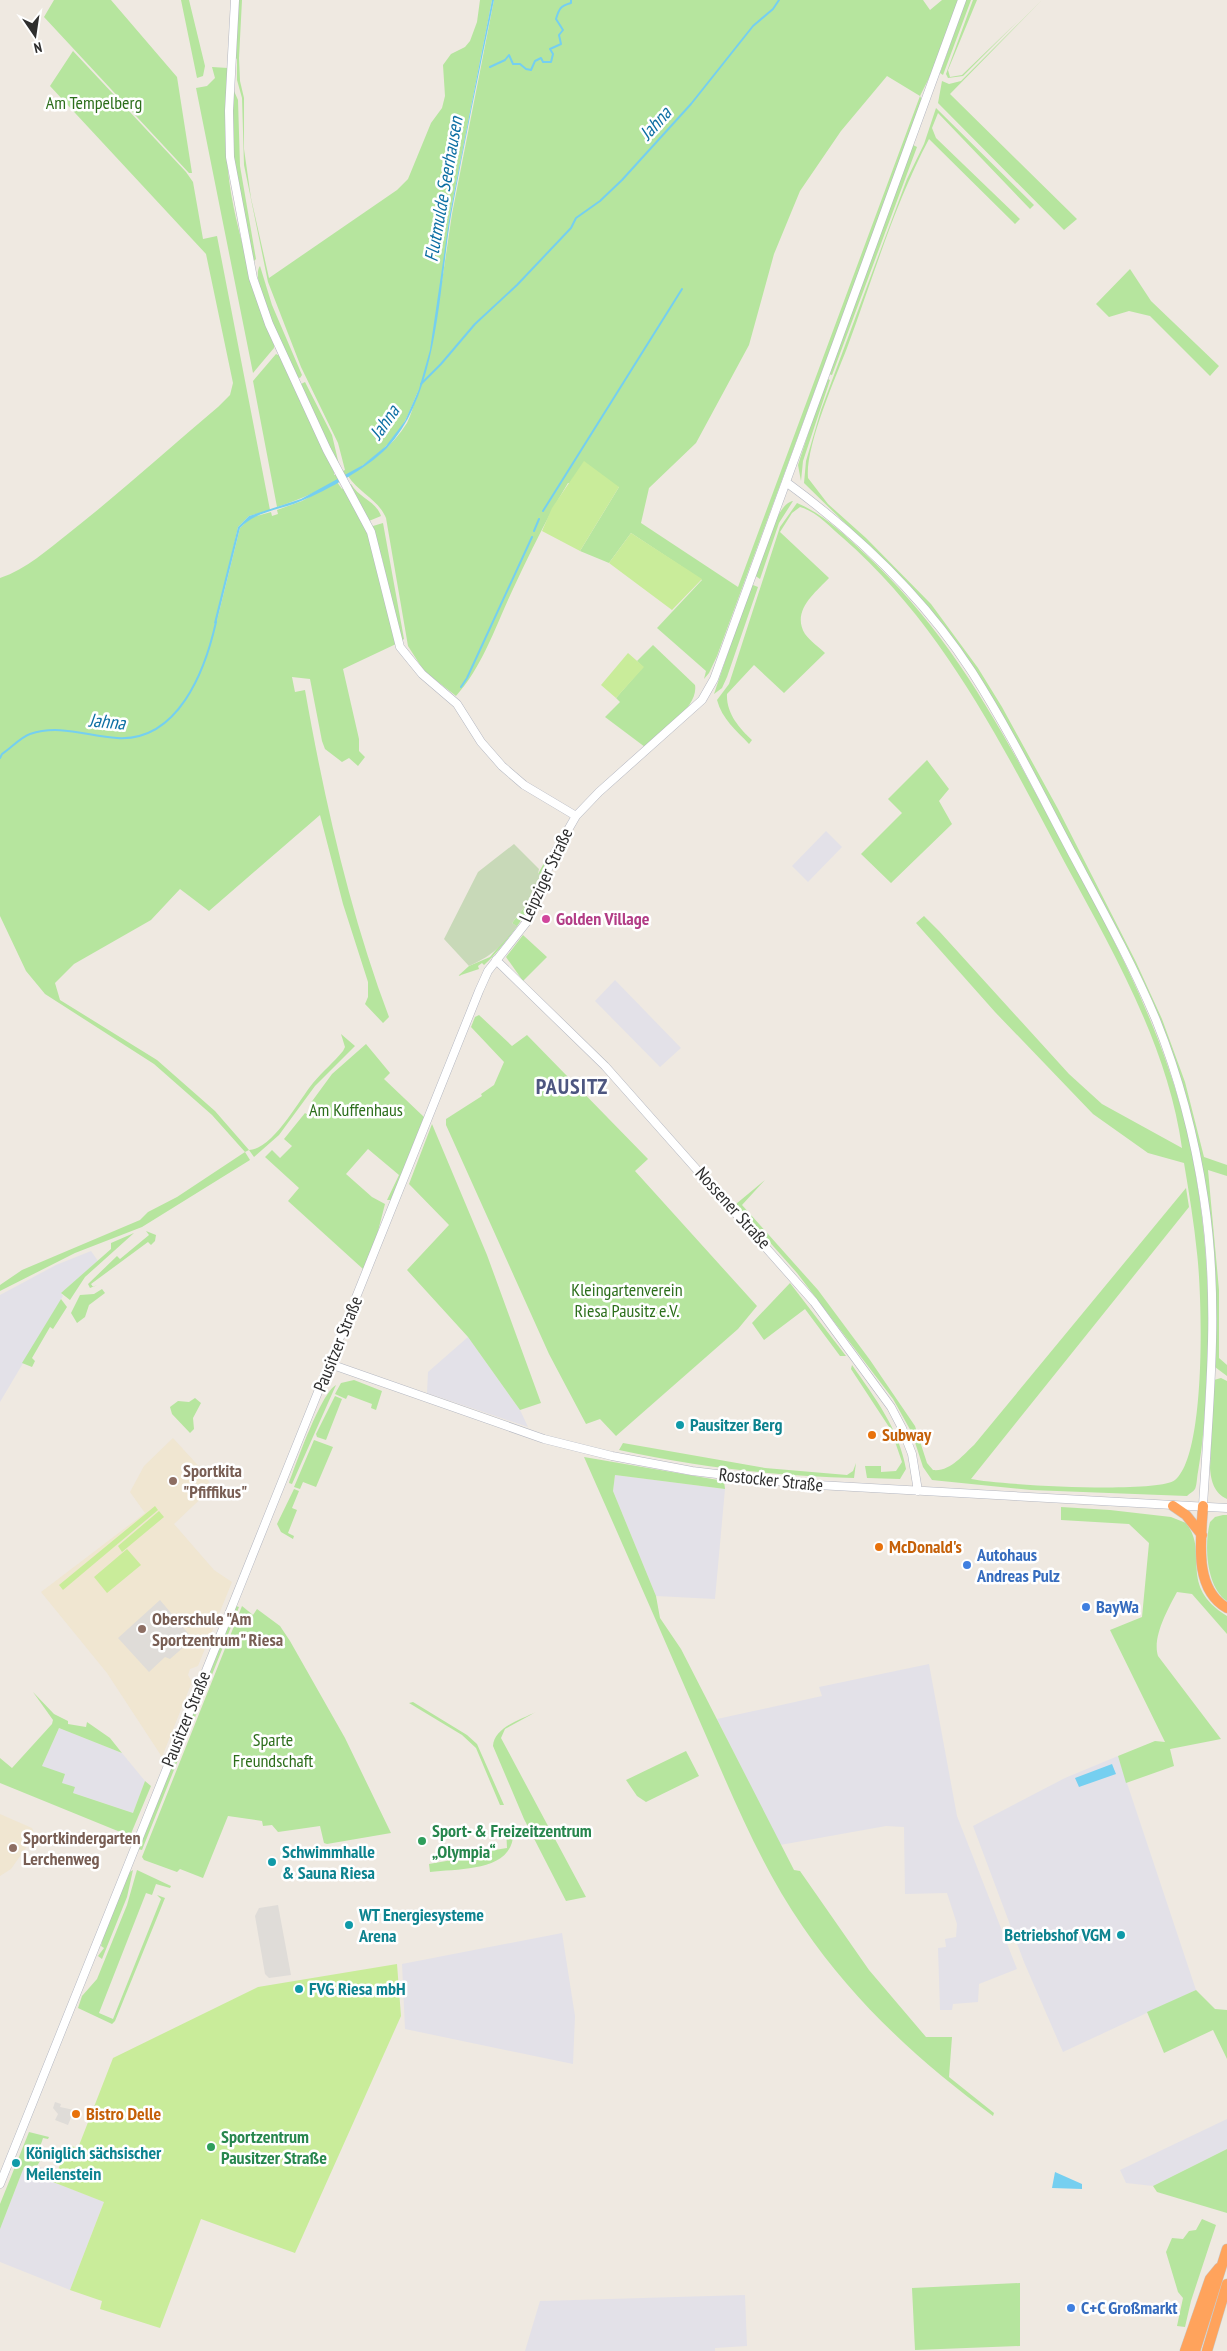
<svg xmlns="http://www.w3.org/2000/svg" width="1227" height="2351" font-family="'PT Sans Narrow',sans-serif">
<rect width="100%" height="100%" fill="#efe9e1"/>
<path fill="#e3e1e8" d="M 826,831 L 842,847 L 808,882 L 792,866 Z
M 615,980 L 681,1048 L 660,1067 L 595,1001 Z
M 91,1251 L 98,1261 L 61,1293 L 63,1296 L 0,1402 L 0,1295 L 56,1265 Z
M 468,1337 L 520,1410 L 528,1427 L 427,1393 L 428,1372 Z
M 615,1475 L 725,1489 L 715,1599 L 656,1596 L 613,1491 Z
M 929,1664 L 957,1816 L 1017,1969 L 979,1984 L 978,2002 L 953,2004 L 952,2010 L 940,2010 L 938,1948 L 946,1947 L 945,1939 L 956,1937 L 957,1924 L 947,1893 L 905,1894 L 904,1827 L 886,1826 L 780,1845 L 717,1719 L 822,1696 L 819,1687 Z
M 59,1728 L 122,1753 L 145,1781 L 133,1813 L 73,1793 L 42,1766 Z
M 1118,1756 L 1196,1990 L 1063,2052 L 1024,1962 L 973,1826 L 1065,1778 Z
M 562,1933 L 575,2016 L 573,2064 L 405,2029 L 402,1964 Z
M 1227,2119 L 1227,2149 L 1153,2186 L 1126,2183 L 1120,2170 Z
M 37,2166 L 43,2168 L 42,2177 L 104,2202 L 70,2290 L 0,2262 L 0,2229 L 24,2167 Z
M 745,2295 L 747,2346 L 715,2348 L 715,2351 L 525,2351 L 540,2301 Z"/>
<path fill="#f0e6d1" d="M 173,1438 L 204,1472 L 212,1488 L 174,1524 L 214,1570 L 232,1582 L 198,1666 L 190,1669 L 188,1675 L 192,1682 L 162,1757 L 107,1673 L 41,1592 L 145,1513 L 130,1492 L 144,1466 Z
M 0,1814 L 32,1828 L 35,1835 L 11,1869 L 0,1876 Z"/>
<path fill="#b6e59e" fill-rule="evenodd" d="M 54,0 L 111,0 L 177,77 L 192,173 L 189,173 L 44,17 Z
M 181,0 L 189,0 L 205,66 L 203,76 L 197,78 Z
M 238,0 L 242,0 L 239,58 L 240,81 L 244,98 L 244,149 L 251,198 L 269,278 L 397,190 L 408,179 L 431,123 L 442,108 L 445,96 L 443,65 L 451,54 L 465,47 L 470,41 L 477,22 L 480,0 L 492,0 L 450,214 L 441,288 L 452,214 L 494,0 L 923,0 L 930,10 L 942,0 L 959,0 L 933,70 L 920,96 L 922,100 L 717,656 L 709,673 L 704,679 L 706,671 L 657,628 L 702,580 L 631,533 L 609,563 L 580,551 L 619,487 L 568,483 C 547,517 530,553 513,589 C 496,625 483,666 456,696 L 424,671 L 408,646 L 386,518 C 378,499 359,493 348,476 C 371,462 393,446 407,423 C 412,413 415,400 419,389 C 414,400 410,411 405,421 C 383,463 320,493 277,507 L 253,381 L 276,354 L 280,356 L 334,472 L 334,475 L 345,470 L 338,443 L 301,367 L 268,282 L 244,165 L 242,98 L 237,80 L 237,59 L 234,57 ZM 887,76 L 920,96 L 738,587 L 641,523 L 649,488 L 696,443 L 749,345 L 774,254 L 800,191 L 841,131 Z
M 966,0 L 971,0 L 943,75 L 940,73 Z
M 973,0 L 977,0 L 948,70 L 950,77 L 962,75 L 1017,22 L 963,76 L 948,78 L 946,74 Z
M 1042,0 L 950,94 L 1077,219 L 1064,230 L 938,103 L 942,81 L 949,84 L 961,81 Z
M 73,51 L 186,172 L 193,182 L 203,239 L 217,236 L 270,510 L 249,516 L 238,527 L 216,624 L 240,528 L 250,518 L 271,512 L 272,516 L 278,514 L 277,510 L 302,501 L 337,482 L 342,489 L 344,488 L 364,524 L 378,565 L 396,644 L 343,669 L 359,739 L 359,751 L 365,757 L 358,766 L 349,758 L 342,762 L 325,749 L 322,741 L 310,679 L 292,677 L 295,692 L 305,690 C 324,798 350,914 389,1017 L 383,1023 L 365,1004 L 368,997 L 368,982 L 343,904 L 320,815 L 209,911 L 180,889 L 151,920 L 74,964 L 55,983 L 60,1000 L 157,1060 L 215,1111 L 249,1150 C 273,1149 299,1100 313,1083 C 323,1071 334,1062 343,1051 L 345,1047 L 341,1034 L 355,1046 L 315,1086 L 279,1135 L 254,1157 L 249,1150 L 245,1152 L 250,1160 L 142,1227 L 75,1253 L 0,1291 L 0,1285 L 22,1270 L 140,1220 L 148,1212 L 177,1197 L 245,1152 L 212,1115 L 154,1064 L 45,994 L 26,971 L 0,916 L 0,578 C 27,569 47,550 69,533 C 120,493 168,449 218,407 L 230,395 L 233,383 L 206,254 L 50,86 Z
M 212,67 L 228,68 C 228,97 226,127 227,157 C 230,218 255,285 274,343 L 274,348 L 253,373 L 196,88 L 207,86 L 215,78 Z
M 234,91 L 238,100 L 240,166 L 256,259 L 254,261 L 234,169 L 232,92 Z
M 936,108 L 1034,205 L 1030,209 L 938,113 L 932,128 L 936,138 L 1020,219 L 1015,224 L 929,139 C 894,205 873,278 847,348 C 835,379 805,447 808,478 L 828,504 L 866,538 L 931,604 L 978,668 L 1002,707 L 1058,809 L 1136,962 L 1162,1019 L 1185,1082 L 1204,1157 L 1227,1165 L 1227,1176 L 1208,1170 L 1219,1290 L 1219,1358 L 1227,1365 L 1227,1376 L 1215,1367 L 1215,1282 L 1181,1084 L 1112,922 L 998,709 L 901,578 L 804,483 L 806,461 L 821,410 L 907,179 L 924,144 Z
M 913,145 L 917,147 L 832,375 L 828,374 Z
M 260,266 L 272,305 L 302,375 L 300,378 L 297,377 C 289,359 248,280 260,266 Z
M 1130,269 L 1151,301 L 1219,366 L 1210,376 L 1150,316 L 1129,311 L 1109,317 L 1096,304 Z
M 826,378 L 830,380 L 803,461 L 801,481 L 798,465 Z
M 305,382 L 332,435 L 340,469 L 301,384 Z
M 351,484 C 359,498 376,501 381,516 L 369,521 L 349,485 Z
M 793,501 L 779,523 L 760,579 L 754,575 C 761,559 776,503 793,501 Z
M 797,503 C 823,514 844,534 864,553 C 952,634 1003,732 1058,835 C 1108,927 1157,1017 1184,1119 C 1206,1206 1212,1298 1206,1388 C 1205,1416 1203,1444 1198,1472 C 1197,1476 1197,1485 1195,1489 C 1193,1492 1190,1493 1187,1496 L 1031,1490 L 932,1480 L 923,1467 L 912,1433 L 893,1399 L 797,1273 L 736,1204 L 765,1180 L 742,1205 L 818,1290 L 870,1360 L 915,1426 L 927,1463 L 933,1470 C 950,1472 963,1455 974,1445 L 1186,1188 L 1189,1207 L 971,1479 C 1000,1485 1157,1494 1175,1480 C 1207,1454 1202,1294 1197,1253 C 1194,1223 1189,1193 1184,1163 L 1148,1153 L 1093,1114 L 995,1012 L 916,923 L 924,916 L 939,931 L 1069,1074 L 1102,1104 L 1182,1148 C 1168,1046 1113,952 1065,863 C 1003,747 944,626 843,538 C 831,528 816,511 800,507 L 792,513 L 780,532 L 829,578 C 815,593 791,611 805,634 C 810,641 819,647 825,653 L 784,693 L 754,665 L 727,694 C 726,713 739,728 752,740 L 749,744 C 736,730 722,719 717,700 L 729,684 L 780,527 Z
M 383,523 L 404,639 L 401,641 L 382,558 L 373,530 L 373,526 Z
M 753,585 L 758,587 L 727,677 L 722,688 L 714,694 L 750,587 Z
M 653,645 L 695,685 C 699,707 660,734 645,747 L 605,717 L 620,702 L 616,698 L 643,667 L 637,661 Z
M 927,760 L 949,789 L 939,801 L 952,824 L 891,883 L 861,854 L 902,813 L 888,799 Z
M 544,863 C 548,890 504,947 484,965 L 482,963 L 478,966 L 479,969 L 458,976 L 469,966 L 490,957 L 516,926 L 512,923 L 530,900 L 540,874 L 538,874 Z
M 523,935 L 547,957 L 523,981 L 506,957 Z
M 479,1015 L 512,1046 L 527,1035 L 648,1159 L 635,1171 L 757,1306 L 738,1329 L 616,1436 L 600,1419 L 586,1424 L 549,1354 L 446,1125 L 446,1119 L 482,1096 L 481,1094 L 494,1085 L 504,1062 L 471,1027 L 475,1017 Z
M 366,1044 L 390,1073 L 384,1079 L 424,1117 L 391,1200 L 387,1200 L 399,1175 L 368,1149 L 346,1174 L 372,1197 L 385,1204 L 376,1239 L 363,1269 L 288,1201 L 299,1188 L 265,1157 L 272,1150 L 280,1158 L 292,1146 L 284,1139 L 305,1113 L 308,1115 L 314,1110 L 310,1104 L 332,1074 Z
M 432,1124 L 487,1255 L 541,1403 L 520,1410 L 468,1337 L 407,1270 L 449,1225 L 409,1184 Z
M 146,1231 L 156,1235 L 155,1241 L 151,1245 L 148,1242 L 91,1284 L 93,1287 L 97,1285 L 90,1288 L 88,1284 L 117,1256 L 120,1259 L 149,1235 Z
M 134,1233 L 85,1277 L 70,1300 L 61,1293 L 111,1249 L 111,1243 Z
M 790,1283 L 846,1356 L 840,1356 L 805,1309 L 764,1340 L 752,1323 Z
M 102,1289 L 105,1293 L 89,1305 L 85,1317 L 77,1323 L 71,1313 L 80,1295 L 94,1294 Z
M 61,1299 L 67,1307 L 53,1329 L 50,1327 L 32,1358 L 35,1361 L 32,1367 L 22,1363 Z
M 852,1365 C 875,1398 899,1429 906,1469 L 900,1479 L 867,1478 L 865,1466 L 881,1466 L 881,1472 L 896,1471 L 902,1462 L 891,1430 L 851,1369 Z
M 1221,1378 L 1227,1381 L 1227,1499 C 1214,1493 1211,1481 1210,1468 L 1214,1380 Z
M 354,1380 L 382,1391 L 376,1410 L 371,1408 L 372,1404 L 348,1395 L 346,1399 L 335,1394 L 341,1383 Z
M 336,1385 L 292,1484 L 289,1483 C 296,1464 321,1393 336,1385 Z
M 335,1396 L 342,1399 L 326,1440 L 317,1437 L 316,1434 Z
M 195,1398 L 201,1403 L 193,1418 L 194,1429 L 190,1433 L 172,1414 L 170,1407 L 178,1401 L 189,1402 Z
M 314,1440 L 333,1447 L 316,1487 L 303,1482 L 300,1489 L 294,1487 Z
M 623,1443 L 765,1468 L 847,1475 L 853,1471 L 856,1463 L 854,1478 C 775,1476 697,1467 619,1450 Z
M 584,1457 L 724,1481 L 725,1489 L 615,1475 L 613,1491 L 656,1596 L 660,1618 L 681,1649 L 794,1870 L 800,1871 L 869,1970 L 926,2037 L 952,2037 L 949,2077 L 994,2113 L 993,2116 C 920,2062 854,2002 803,1927 C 758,1862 729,1787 697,1715 C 660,1629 622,1543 584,1457 Z
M 294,1489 L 299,1491 L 292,1508 L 297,1510 L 288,1533 L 294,1536 L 293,1539 L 281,1532 L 277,1524 Z
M 1061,1507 L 1110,1510 L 1171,1517 L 1186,1523 C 1210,1554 1177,1585 1227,1616 L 1227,1634 L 1192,1594 L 1177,1592 C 1168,1609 1152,1637 1158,1656 L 1221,1739 L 1170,1749 L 1174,1766 L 1126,1783 L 1118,1756 L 1155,1741 L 1165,1742 L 1110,1630 L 1142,1617 L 1149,1543 L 1129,1524 L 1061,1520 Z
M 1223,1515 L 1227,1515 L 1227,1601 C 1206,1587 1204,1545 1210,1522 L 1215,1517 Z
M 236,1606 L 239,1607 L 142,1850 L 138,1849 Z
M 242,1606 L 253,1615 L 257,1609 L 280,1626 L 290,1641 L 345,1738 L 391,1833 L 327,1844 L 324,1843 L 320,1826 L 278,1832 L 272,1825 L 263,1826 L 262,1821 L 228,1816 L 203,1878 L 180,1869 L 177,1872 L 144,1860 L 142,1857 Z
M 33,1692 L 54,1714 L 68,1721 L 68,1724 L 86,1727 L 87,1722 L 110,1738 L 122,1753 L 59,1728 L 42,1766 L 65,1774 L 62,1783 L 75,1787 L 73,1793 L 133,1813 L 145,1781 L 151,1786 L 130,1836 L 0,1783 L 0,1758 L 12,1768 L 52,1724 L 53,1720 Z
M 413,1702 L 467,1735 L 477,1744 L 504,1805 L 500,1805 L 476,1748 L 462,1735 L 409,1703 Z
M 536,1712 L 505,1729 L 501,1738 L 586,1897 L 566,1901 L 524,1819 L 493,1746 C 494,1727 522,1719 536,1712 Z
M 686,1751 L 699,1776 L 646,1802 L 637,1796 L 626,1780 Z
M 513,1827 C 518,1872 462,1868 430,1872 L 429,1864 L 452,1860 L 457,1856 L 507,1848 L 506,1828 Z
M 133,1870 L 127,1897 L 102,1959 L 98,1956 L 104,1948 L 101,1946 L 103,1937 L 128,1873 Z
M 137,1870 L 171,1886 L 170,1888 L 156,1884 L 152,1895 L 146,1893 L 99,2013 L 113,2019 L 161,1899 L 157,1895 L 165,1898 L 115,2021 L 112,2024 L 78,2008 L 82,1996 L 97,1979 L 127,1905 Z
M 1196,1990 L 1215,2009 L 1227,2010 L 1227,2059 L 1213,2030 L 1164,2053 L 1147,2012 Z
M 29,2132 L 49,2137 L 48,2139 L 43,2138 L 36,2159 L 40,2161 L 37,2166 L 24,2167 L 0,2229 L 0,2204 Z
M 1227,2149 L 1227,2213 L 1157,2192 L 1153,2186 Z
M 1202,2219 L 1216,2225 L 1191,2301 L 1185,2327 L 1177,2326 L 1183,2298 L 1178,2292 L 1166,2252 L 1172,2238 L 1183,2239 L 1189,2231 L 1196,2230 Z
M 1020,2283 L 1020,2346 L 915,2350 L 912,2288 Z"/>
<path fill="#c8d9b8" d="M 514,844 L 539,869 L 538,874 L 541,874 L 536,889 L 533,889 L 530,900 L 512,923 L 517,926 C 500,947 494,955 469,966 L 444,939 L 478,872 Z"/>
<path fill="#c9ec9a" d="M 584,461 L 619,487 L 580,551 L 542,531 L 552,508 Z
M 631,533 L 702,579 L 672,610 L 609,563 Z
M 628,653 L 644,667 L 616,698 L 601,685 Z
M 155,1506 L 158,1510 L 63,1590 L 59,1585 Z
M 159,1511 L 164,1517 L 122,1552 L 118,1546 Z
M 127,1549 L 141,1565 L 107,1593 L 94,1577 Z
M 397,1964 L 401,2016 L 295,2253 L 201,2219 L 160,2328 L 100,2309 L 102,2301 L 70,2290 L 104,2202 L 53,2182 L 68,2145 L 78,2148 L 113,2058 L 258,1987 Z"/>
<path fill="#dfdcd8" d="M 160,1600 L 193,1639 L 170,1659 L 165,1657 L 149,1672 L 118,1638 Z
M 278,1905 L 291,1975 L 269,1978 L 265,1974 L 255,1916 L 259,1908 Z
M 55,2102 L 61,2104 L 60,2107 L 74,2110 L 68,2125 L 55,2120 L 58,2114 L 53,2108 Z"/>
<path fill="#75cff0" d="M 492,0 L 494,0 C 479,72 464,143 451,215 C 439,286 439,393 387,448 C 367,468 328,490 301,501 C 280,510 256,511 240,528 L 216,624 L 214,623 L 238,527 L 249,516 L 301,499 L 363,465 L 386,446 L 405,421 L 419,389 L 430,350 L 450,214 Z
M 1112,1764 L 1116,1774 L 1079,1787 L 1075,1778 Z
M 1055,2172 L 1082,2184 L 1082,2189 L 1052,2188 Z"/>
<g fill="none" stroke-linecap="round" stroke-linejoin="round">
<path stroke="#75cff0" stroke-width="2" d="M 490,67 L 505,60 L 509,55 L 513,64 L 520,64 L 526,69 L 531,70 L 535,61 L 541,58 L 543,62 L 551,62 L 553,54 L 550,49 L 561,44 L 559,35 L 563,30 L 556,19 C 559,9 560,6 571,3 L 571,0
M 421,384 L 441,364 L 475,324 L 517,285 L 571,228 L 576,218 L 600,201 L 622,180 L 691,104 L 753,26 L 773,9 L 779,0
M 543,511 L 682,289
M 534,531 L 539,519
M 461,687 L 467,678 L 532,537
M 0,758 L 2,754 C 11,748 21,737 30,734 C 59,724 88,736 117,738 C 178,742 205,671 216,622"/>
<defs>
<path id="secondary" d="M 235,0 L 229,111 L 230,157 L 253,278 L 269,324 L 327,450 L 371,532 L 400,647 L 422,674 L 457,704 L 481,742 L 502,766 L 524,785 L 576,816
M 786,482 C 857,534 924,598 972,672 C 1009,730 1040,793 1073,855 C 1102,909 1132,963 1156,1020 C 1179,1077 1195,1139 1204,1199 C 1220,1302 1209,1404 1203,1506
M 496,960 L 605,1066 L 814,1302 L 891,1407 L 902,1428 L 912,1454 L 918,1491
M 330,1364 L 544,1439 L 612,1456 L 692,1471 L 800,1484 L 1227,1508
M 0,2184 L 479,991 L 488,971 L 529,919 L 553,856 L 576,816 L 599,792 L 702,700 L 714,679 L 962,0"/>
<path id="highway" d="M 1173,1506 L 1186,1515 L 1202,1535
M 1203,1506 C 1201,1539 1193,1589 1227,1608
M 1185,2351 L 1210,2279 L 1219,2268
M 1195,2351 L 1227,2249
M 1207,2351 L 1227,2284"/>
</defs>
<use href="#secondary" stroke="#b4b7c1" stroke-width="9"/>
<use href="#highway" stroke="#c9c9c9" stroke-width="11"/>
<use href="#secondary" stroke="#fff" stroke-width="8"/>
<use href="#highway" stroke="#ffa35c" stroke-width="10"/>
</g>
<circle fill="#d1479c" stroke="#fff" stroke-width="2" cx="546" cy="919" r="5"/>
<g fill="#0f9aa8" stroke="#fff" stroke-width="2">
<circle cx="680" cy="1425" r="5"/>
<circle cx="272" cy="1862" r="5"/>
<circle cx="349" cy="1925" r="5"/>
<circle cx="1121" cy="1935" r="5"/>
<circle cx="299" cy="1989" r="5"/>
<circle cx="16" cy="2163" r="5"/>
</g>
<g fill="#e8710a" stroke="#fff" stroke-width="2">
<circle cx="872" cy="1435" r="5"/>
<circle cx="879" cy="1547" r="5"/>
<circle cx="76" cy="2114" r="5"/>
</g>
<g fill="#8d6e63" stroke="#fff" stroke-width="2">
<circle cx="173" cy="1481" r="5"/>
<circle cx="142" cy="1629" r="5"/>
<circle cx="13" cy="1848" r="5"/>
</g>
<g fill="#3f7fe0" stroke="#fff" stroke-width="2">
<circle cx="967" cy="1565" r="5"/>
<circle cx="1086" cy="1607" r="5"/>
<circle cx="1071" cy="2308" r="5"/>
</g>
<g fill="#2e9e5b" stroke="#fff" stroke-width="2">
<circle cx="422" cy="1841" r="5"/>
<circle cx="211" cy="2147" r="5"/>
</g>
<g text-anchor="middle" stroke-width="5" stroke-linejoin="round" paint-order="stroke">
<g font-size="18" fill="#2c6e1b" stroke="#fff">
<text x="94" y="109">Am Tempelberg</text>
<text x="356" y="1116">Am Kuffenhaus</text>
<text x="627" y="1296">Kleingartenverein<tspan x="627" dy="21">Riesa Pausitz e.V.</tspan></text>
<text x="273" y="1746">Sparte<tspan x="273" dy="21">Freundschaft</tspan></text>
</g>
<g font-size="18" fill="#2e2e2e" stroke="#fff">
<text transform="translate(546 875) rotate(-65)" y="6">Leipziger Straße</text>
<text transform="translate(733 1208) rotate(48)" y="6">Nossener Straße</text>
<text transform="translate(338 1344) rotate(-68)" y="6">Pausitzer Straße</text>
<text transform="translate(771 1480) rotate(6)" y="6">Rostocker Straße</text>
<text transform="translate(186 1719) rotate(-68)" y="6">Pausitzer Straße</text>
</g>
<g font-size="18" font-weight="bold" fill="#b23c85" stroke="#fff" text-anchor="start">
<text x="556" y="925">Golden Village</text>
</g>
<g font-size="18" font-weight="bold" fill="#0d838f" stroke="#fff" text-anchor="start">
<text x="690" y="1431">Pausitzer Berg</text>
<text x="282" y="1858">Schwimmhalle<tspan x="282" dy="21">&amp; Sauna Riesa</tspan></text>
<text x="359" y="1921">WT Energiesysteme<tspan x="359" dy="21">Arena</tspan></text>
<text x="1111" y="1941" text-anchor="end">Betriebshof VGM</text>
<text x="309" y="1995">FVG Riesa mbH</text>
<text x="26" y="2159">Königlich sächsischer<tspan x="26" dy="21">Meilenstein</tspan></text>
</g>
<g font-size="18" font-weight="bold" fill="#c56008" stroke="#fff" text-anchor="start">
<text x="882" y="1441">Subway</text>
<text x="889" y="1553">McDonald's</text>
<text x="86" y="2120">Bistro Delle</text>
</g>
<g font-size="18" font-weight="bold" fill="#785e54" stroke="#fff" text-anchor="start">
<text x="183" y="1477">Sportkita<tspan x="183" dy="21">"Pfiffikus"</tspan></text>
<text x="152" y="1625">Oberschule "Am<tspan x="152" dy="21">Sportzentrum" Riesa</tspan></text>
<text x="23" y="1844">Sportkindergarten<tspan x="23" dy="21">Lerchenweg</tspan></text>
</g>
<g font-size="18" font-weight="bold" fill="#366cbe" stroke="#fff" text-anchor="start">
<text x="977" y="1561">Autohaus<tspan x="977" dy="21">Andreas Pulz</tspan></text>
<text x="1096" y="1613">BayWa</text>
<text x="1081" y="2314">C+C Großmarkt</text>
</g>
<g font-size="18" font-weight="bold" fill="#27864d" stroke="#fff" text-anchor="start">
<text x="432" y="1837">Sport- &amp; Freizeitzentrum<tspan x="432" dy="21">„Olympia“</tspan></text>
<text x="221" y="2143">Sportzentrum<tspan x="221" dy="21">Pausitzer Straße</tspan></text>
</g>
<g font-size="19" font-style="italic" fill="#0d6fa3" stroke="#fff">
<text transform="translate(655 123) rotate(-48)" y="7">Jahna</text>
<text transform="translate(443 189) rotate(-80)" y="7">Flutmulde Seerhausen</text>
<text transform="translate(384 422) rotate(-55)" y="7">Jahna</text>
<text transform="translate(107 721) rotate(5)" y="7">Jahna</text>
</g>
<g font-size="22" font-weight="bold" letter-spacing="1" fill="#4d5680" stroke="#fff">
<text x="572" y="1094">PAUSITZ</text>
</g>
</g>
<g transform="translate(35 35) rotate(167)" stroke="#ffffff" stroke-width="4" paint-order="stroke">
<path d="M0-4L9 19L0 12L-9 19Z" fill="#2e2e2e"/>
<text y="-8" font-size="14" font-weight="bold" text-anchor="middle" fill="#2e2e2e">N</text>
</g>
</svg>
